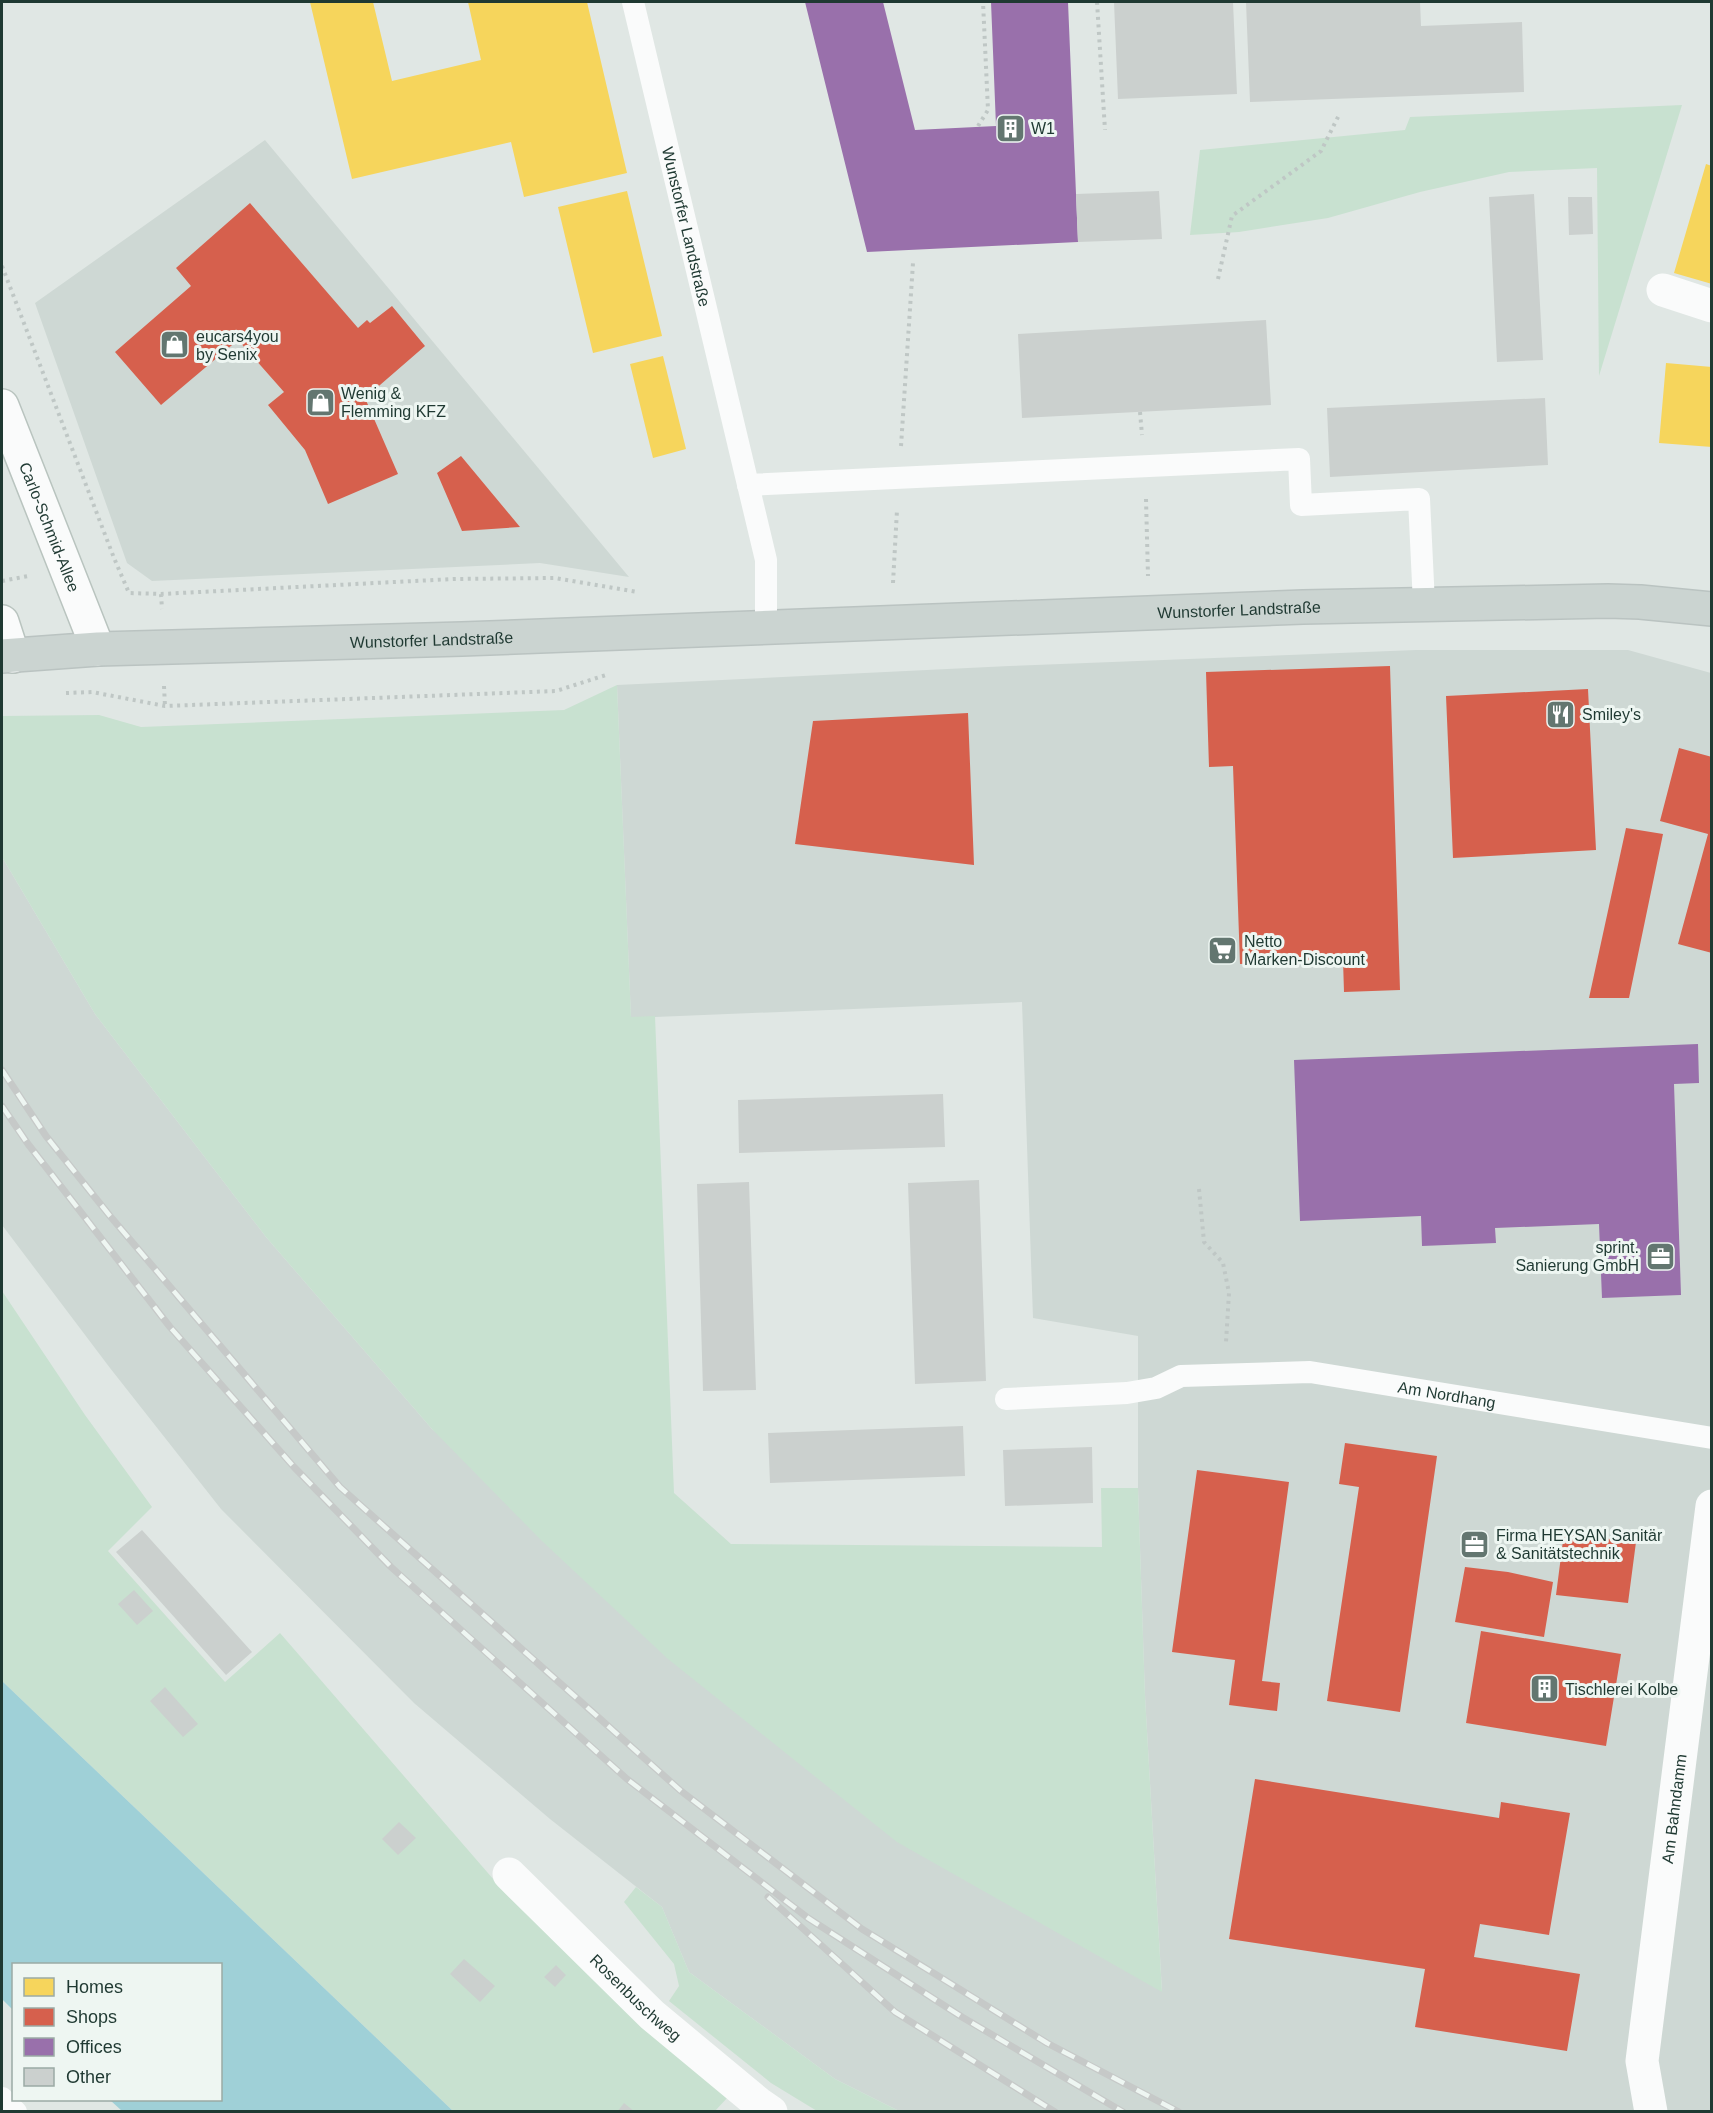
<svg xmlns="http://www.w3.org/2000/svg" width="1713" height="2113" font-family="Helvetica,sans-serif">
<rect width="100%" height="100%" fill="#e0e7e4"/>
<path fill="#ced8d4" d="M 265,140 L 629,577 L 540,563 L 152,581 L 127,563 L 35,303 Z
M 1416,650 L 1628,650 L 1711,673 L 1711,2111 L 899,2111 L 835,2079 L 689,1972 L 662,1907 L 550,1819 L 414,1703 L 221,1509 L 110,1368 L 2,1225 L 2,857 L 95,1014 L 266,1237 L 432,1429 L 1162,1991 L 1145,1696 L 1138,1488 L 1138,1336 L 1033,1318 L 1022,1002 L 631,1018 L 617,685 L 1009,666 Z"/>
<path fill="#c8e1d0" d="M 1682,105 L 1599,376 L 1597,168 L 1509,172 L 1420,192 L 1328,218 L 1239,232 L 1190,235 L 1200,150 L 1405,130 L 1410,117 Z
M 617,685 L 631,1017 L 655,1016 L 674,1493 L 731,1544 L 1102,1547 L 1101,1488 L 1138,1488 L 1145,1696 L 1162,1992 L 897,1842 L 668,1659 L 542,1541 L 432,1429 L 266,1237 L 95,1014 L 2,857 L 2,716 L 99,715 L 141,727 L 564,710 Z
M 2,1291 L 85,1415 L 152,1507 L 108,1551 L 225,1682 L 280,1633 L 507,1895 L 641,2025 L 728,2097 L 715,2111 L 453,2111 L 2,1681 Z
M 636,1887 L 662,1907 L 689,1972 L 835,2079 L 899,2111 L 817,2111 L 771,2083 L 669,2001 L 679,1986 L 674,1964 L 624,1902 Z"/>
<path fill="#9fd0d7" d="M 2,1681 L 453,2111 L 122,2111 L 110,2100 L 220,2100 L 220,1964 L 14,1964 L 13,2010 L 2,1999 Z"/>
<path fill="#f6d55c" d="M 310,2 L 373,2 L 392,81 L 481,60 L 468,2 L 587,2 L 627,173 L 524,197 L 511,142 L 352,179 Z
M 1706,164 L 1712,166 L 1712,284 L 1674,273 Z
M 627,191 L 662,336 L 593,353 L 558,207 Z
M 663,356 L 686,449 L 653,458 L 630,364 Z
M 1666,363 L 1712,367 L 1712,447 L 1659,443 Z"/>
<path fill="#d6604d" d="M 250,203 L 358,328 L 367,320 L 370,323 L 392,306 L 425,346 L 365,398 L 398,474 L 328,504 L 305,450 L 268,405 L 284,392 L 238,340 L 161,405 L 115,352 L 191,286 L 176,268 Z
M 461,456 L 520,527 L 462,531 L 437,473 Z
M 1390,666 L 1400,990 L 1344,992 L 1343,960 L 1240,964 L 1233,766 L 1209,767 L 1206,672 Z
M 1588,689 L 1596,850 L 1453,858 L 1446,696 Z
M 968,713 L 974,865 L 795,844 L 813,721 Z
M 1679,748 L 1712,757 L 1712,953 L 1678,944 L 1708,834 L 1660,821 Z
M 1626,828 L 1663,834 L 1629,998 L 1589,998 Z
M 1345,1443 L 1437,1456 L 1400,1712 L 1327,1701 L 1359,1487 L 1339,1484 Z
M 1197,1470 L 1289,1482 L 1262,1681 L 1280,1683 L 1277,1711 L 1229,1705 L 1235,1660 L 1172,1652 Z
M 1564,1533 L 1636,1542 L 1628,1603 L 1556,1595 Z
M 1465,1567 L 1508,1572 L 1553,1582 L 1544,1637 L 1455,1622 Z
M 1481,1631 L 1621,1654 L 1606,1746 L 1466,1723 Z
M 1255,1779 L 1499,1818 L 1501,1802 L 1570,1813 L 1549,1935 L 1480,1924 L 1474,1957 L 1580,1974 L 1567,2051 L 1415,2027 L 1425,1969 L 1229,1939 Z"/>
<path fill="#9970ab" d="M 805,2 L 883,2 L 915,130 L 996,126 L 991,2 L 1068,2 L 1078,242 L 867,252 Z
M 1698,1044 L 1699,1083 L 1674,1084 L 1681,1295 L 1602,1298 L 1599,1224 L 1495,1228 L 1496,1243 L 1422,1246 L 1421,1216 L 1300,1221 L 1294,1060 Z"/>
<path fill="#cbd0ce" d="M 1114,2 L 1233,2 L 1237,94 L 1118,99 Z
M 1246,2 L 1420,2 L 1421,26 L 1522,22 L 1524,92 L 1250,102 Z
M 1159,191 L 1162,239 L 1078,242 L 1076,194 Z
M 1534,194 L 1543,360 L 1497,362 L 1489,197 Z
M 1568,197 L 1592,197 L 1593,234 L 1569,235 Z
M 1266,320 L 1271,405 L 1022,418 L 1018,334 Z
M 1545,398 L 1548,465 L 1330,477 L 1327,408 Z
M 943,1094 L 945,1147 L 739,1153 L 738,1100 Z
M 979,1180 L 986,1381 L 915,1384 L 908,1183 Z
M 749,1182 L 756,1390 L 703,1391 L 697,1184 Z
M 963,1426 L 965,1476 L 770,1483 L 768,1433 Z
M 1092,1447 L 1093,1503 L 1005,1506 L 1003,1450 Z
M 142,1530 L 252,1652 L 226,1675 L 116,1552 Z
M 134,1590 L 153,1611 L 137,1625 L 118,1604 Z
M 165,1687 L 198,1724 L 183,1737 L 150,1701 Z
M 399,1822 L 416,1838 L 398,1855 L 382,1839 Z
M 464,1959 L 495,1986 L 480,2002 L 450,1974 Z
M 556,1965 L 566,1975 L 555,1987 L 544,1977 Z
M 624,2103 L 635,2112 L 617,2112 Z"/>
<g fill="none" stroke-linecap="round" stroke-linejoin="round">
<defs>
<g id="secondary">
<path id="s5" d="M 2,406 L 98,649"/>
<path d="M 2,622 L 13,656"/>
</g>
<g id="primary">
<path id="s6" d="M 2,656 L 98,649 L 462,639 L 1303,607 L 1608,601 L 1640,602 L 1712,609"/>
</g>
</defs>
<use href="#secondary" stroke="#b9c4bf" stroke-width="36"/>
<use href="#primary" stroke="#bac3c1" stroke-width="36"/>
<path stroke="#bfc7c5" stroke-width="4" stroke-dasharray="3 4.5" stroke-linecap="butt" d="M 1097,2 L 1105,130
M 978,126 L 988,110 L 983,2
M 2,266 L 114,558 L 129,593 L 161,594 L 453,579 L 555,578 L 637,592
M 1218,279 L 1232,216 L 1321,151 L 1339,115
M 1140,412 L 1142,435
M 901,446 L 913,263
M 1146,499 L 1148,576
M 2,581 L 28,576
M 893,583 L 897,510
M 161,594 L 162,609
M 164,686 L 165,706
M 66,693 L 92,692 L 165,706 L 556,691 L 609,674
M 1199,1189 L 1204,1242 L 1223,1263 L 1229,1293 L 1226,1342"/>
<g stroke="#fafbfb" stroke-width="22">
<path id="s1" d="M 633,2 L 766,560 L 766,628"/>
<path d="M 748,485 L 1299,459 L 1301,505 L 1419,499 L 1424,604"/>
<path id="s2" d="M 1006,1399 L 1127,1393 L 1156,1388 L 1181,1376 L 1310,1372 L 1712,1438"/>
<path d="M 2,2098 L 16,2112"/>
</g>
<g stroke="#fafbfb" stroke-width="33">
<path d="M 1663,290 L 1712,306"/>
<path id="s3" d="M 509,1874 L 652,2015 L 758,2103 L 771,2112"/>
<path id="s4" d="M 1651,2112 L 1642,2061 L 1712,1506"/>
</g>
<use href="#secondary" stroke="#fafbfb" stroke-width="33"/>
<use href="#primary" stroke="#cbd4d1" stroke-width="33"/>
<defs>
<path id="rail" d="M 2,1070 L 46,1136 L 110,1216 L 340,1487 L 681,1791 L 862,1929 L 1047,2043 L 1179,2112
M 2,1106 L 28,1144 L 170,1327 L 294,1467 L 391,1567 L 627,1779 L 808,1918 L 962,2017 L 1123,2112
M 768,1897 L 895,2012 L 1055,2112"/>
</defs>
<use href="#rail" stroke="#c6c9c8" stroke-width="7"/>
<use href="#rail" stroke="#eef6f2" stroke-width="4.5" stroke-dasharray="14" stroke-linecap="butt"/>
</g>
<defs>
<symbol id="building-square" viewBox="-11 -11 22 22"><rect x="-9" y="-9" width="18" height="18" rx="4" fill="#637670" stroke="#eef6f2"/><path d="M-4-6H4V6H1V3H-1V6H-4ZM-2.5-4.3h1.7v1.8h-1.7ZM.8-4.3h1.7v1.8H.8ZM-2.5-1h1.7V.8h-1.7ZM.8-1h1.7V.8H.8Z" fill="#fff"/></symbol>
<symbol id="shop-square" viewBox="-11 -11 22 22"><rect x="-9" y="-9" width="18" height="18" rx="4" fill="#637670" stroke="#eef6f2"/><path d="M-5-2.5h2.3a2.7 3.5 0 0 1 5.4 0H5L5.5 6h-11ZM-1.5-2.5h3a1.5 2.3 0 0 0-3 0Z" fill="#fff"/></symbol>
<symbol id="restaurant-square" viewBox="-11 -11 22 22"><rect x="-9" y="-9" width="18" height="18" rx="4" fill="#637670" stroke="#eef6f2"/><path d="M-5-6h1v4h1v-4h1v4h1v-4h1v5L-1.5 .5V6h-2V.5L-5-1ZM5-6V6H3V1.5H1.5Q1.5-4 5-6Z" fill="#fff"/></symbol>
<symbol id="supermarket-square" viewBox="-11 -11 22 22"><rect x="-9" y="-9" width="18" height="18" rx="4" fill="#637670" stroke="#eef6f2"/><path d="M-6-5.5h2.5l.6 2H6L4.5 2H-2.5L-4.4-4H-6ZM-1.5 3.2a1.3 1.3 0 1 0 .1 0ZM3 3.2a1.3 1.3 0 1 0 .1 0Z" fill="#fff"/></symbol>
<symbol id="office-square" viewBox="-11 -11 22 22"><rect x="-9" y="-9" width="18" height="18" rx="4" fill="#637670" stroke="#eef6f2"/><path d="M-6-3h4V-5.5h4V-3h4V5H-6ZM-1-4.5V-3h2v-1.5ZM-6 0V1H6V0Z" fill="#fff"/></symbol>
</defs>
<g fill-rule="evenodd">
<use href="#building-square" x="994" y="112" width="33" height="33"/>
<use href="#shop-square" x="158" y="328" width="33" height="33"/>
<use href="#shop-square" x="304" y="386" width="33" height="33"/>
<use href="#restaurant-square" x="1544" y="698" width="33" height="33"/>
<use href="#supermarket-square" x="1206" y="934" width="33" height="33"/>
<use href="#office-square" x="1644" y="1240" width="33" height="33"/>
<use href="#office-square" x="1458" y="1528" width="33" height="33"/>
<use href="#building-square" x="1528" y="1672" width="33" height="33"/>
</g>
<g text-anchor="middle" stroke-width="6" stroke-linejoin="round" paint-order="stroke">
<g font-size="16" fill="#1f3932" stroke="#eef6f2" text-anchor="start">
<text x="1031" y="134">W1</text>
<text x="196" y="342">eucars4you<tspan x="196" dy="18">by Senix</tspan></text>
<text x="341" y="399">Wenig &amp;<tspan x="341" dy="18">Flemming KFZ</tspan></text>
<text x="1582" y="720">Smiley's</text>
<text x="1244" y="947">Netto<tspan x="1244" dy="18">Marken-Discount</tspan></text>
<text x="1639" y="1253" text-anchor="end">sprint.<tspan x="1639" dy="18">Sanierung GmbH</tspan></text>
<text x="1496" y="1541">Firma HEYSAN Sanitär<tspan x="1496" dy="18">&amp; Sanitätstechnik</tspan></text>
<text x="1565" y="1695">Tischlerei Kolbe</text>
</g>
<g font-size="16" fill="#1f3932" stroke="#eef6f2">
<text dy="6" stroke="none"><textPath href="#s1" startOffset="231">Wunstorfer Landstraße</textPath></text>
<text dy="6" stroke="none"><textPath href="#s5" startOffset="130">Carlo-Schmid-Allee</textPath></text>
<text dy="6" stroke="none"><textPath href="#s6" startOffset="1238">Wunstorfer Landstraße</textPath></text>
<text dy="6" stroke="none"><textPath href="#s6" startOffset="430">Wunstorfer Landstraße</textPath></text>
<text dy="6" stroke="none"><textPath href="#s2" startOffset="446">Am Nordhang</textPath></text>
<text dy="6" stroke="none"><textPath href="#s4" startOffset="306">Am Bahndamm</textPath></text>
<text dy="6" stroke="none"><textPath href="#s3" startOffset="177">Rosenbuschweg</textPath></text>
</g>
</g>
<rect width="1713" height="2113" fill="none" stroke="#1f3932" stroke-width="6"/>
<rect x="12" y="1963" width="210" height="138" fill="#eef6f2" stroke="#9baaa5" stroke-width="1.5"/>
<rect x="24" y="1978" width="30" height="18" fill="#f6d55c" stroke="#9baaa5" stroke-width="1.5"/>
<text x="66" y="1993" font-size="18" fill="#1f3932">Homes</text>
<rect x="24" y="2008" width="30" height="18" fill="#d6604d" stroke="#9baaa5" stroke-width="1.5"/>
<text x="66" y="2023" font-size="18" fill="#1f3932">Shops</text>
<rect x="24" y="2038" width="30" height="18" fill="#9970ab" stroke="#9baaa5" stroke-width="1.5"/>
<text x="66" y="2053" font-size="18" fill="#1f3932">Offices</text>
<rect x="24" y="2068" width="30" height="18" fill="#cbd0ce" stroke="#9baaa5" stroke-width="1.5"/>
<text x="66" y="2083" font-size="18" fill="#1f3932">Other</text>
</svg>
